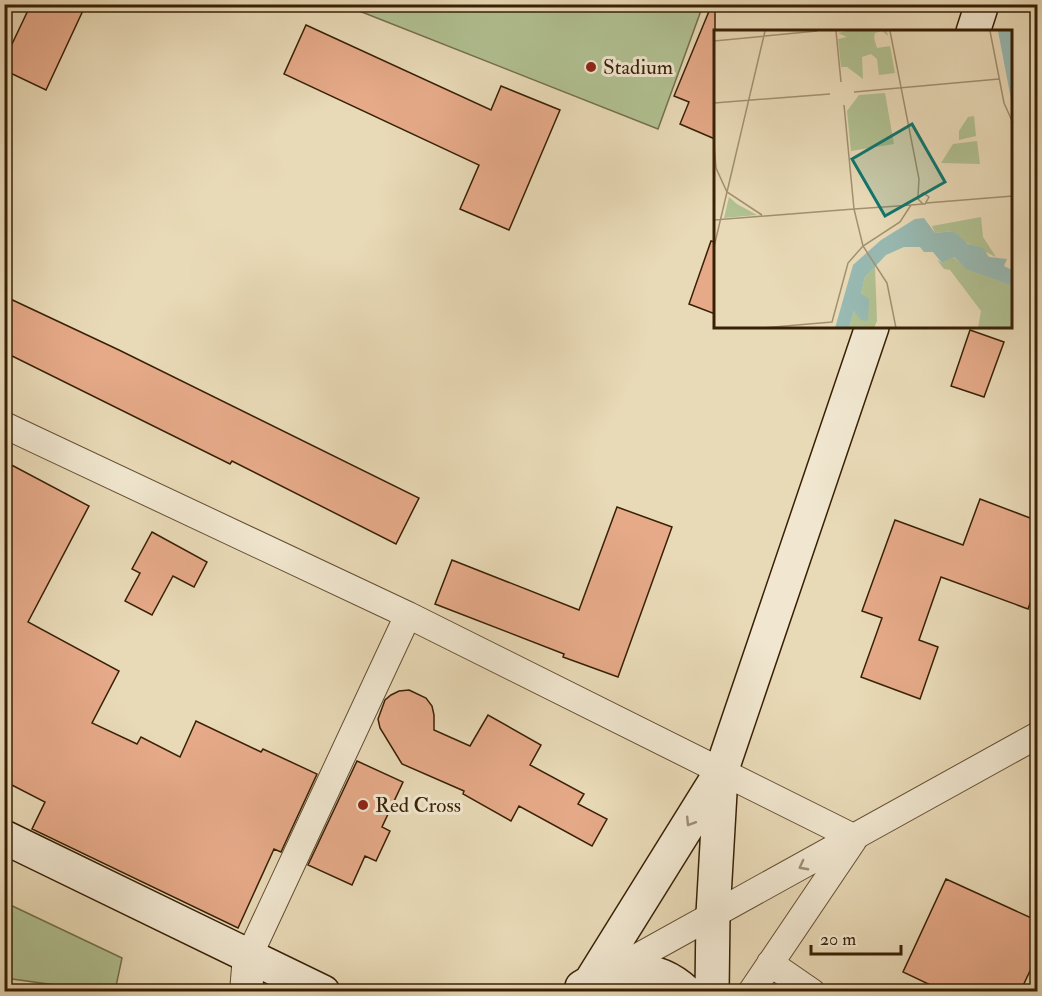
<svg xmlns="http://www.w3.org/2000/svg" width="1042" height="996" font-family="'IM FELL Double Pica',serif">
<rect width="100%" height="100%" fill="#e9dab7"/>
<filter id="stains"><feTurbulence type="fractalNoise" baseFrequency=".00333" numOctaves="4"/><feColorMatrix values="0 0 0 0 .2 0 0 0 0 .09 0 0 0 0 .02 0 0 0 .5 -.17"/></filter>
<radialGradient id="worn" r=".72"><stop offset=".6" stop-color="#630" stop-opacity="0"/><stop offset="1" stop-color="#630" stop-opacity=".3"/></radialGradient>
<path fill="#b1c192" stroke="#74704c" stroke-width="1.5" d="M 344,5 L 703,4 L 703,5 L 658,129 Z
M 4,902 L 122,958 L 115,991 L 99,991 L 5,978 Z"/>
<path fill="#e6aa89" stroke="#382005" stroke-width="1.5" d="M 31,4 L 86,4 L 46,90 L 4,70 L 4,61 Z
M 712,4 L 715,4 L 715,139 L 680,124 L 689,102 L 674,96 Z
M 306,25 L 491,110 L 501,86 L 560,110 L 509,230 L 460,209 L 479,165 L 284,74 Z
M 711,241 L 715,242 L 715,314 L 689,304 Z
M 4,296 L 119,350 L 419,498 L 396,544 L 232,461 L 230,464 L 4,352 Z
M 970,330 L 1004,342 L 984,397 L 951,386 Z
M 4,461 L 89,506 L 28,622 L 119,671 L 92,723 L 137,744 L 141,737 L 180,757 L 196,721 L 261,752 L 263,749 L 317,774 L 281,852 L 274,849 L 238,928 L 32,829 L 45,802 L 4,781 Z
M 980,499 L 1038,521 L 1038,582 L 1028,609 L 941,577 L 919,640 L 938,647 L 920,699 L 861,677 L 882,618 L 862,611 L 895,520 L 963,545 Z
M 617,507 L 672,527 L 618,677 L 563,657 L 564,654 L 435,604 L 452,560 L 579,610 Z
M 152,532 L 207,562 L 194,587 L 173,576 L 152,615 L 125,601 L 140,573 L 132,569 Z
M 409,690 L 426,698 L 432,706 L 434,715 L 434,730 L 470,746 L 488,715 L 541,745 L 530,765 L 584,794 L 578,804 L 607,819 L 592,846 L 519,806 L 511,821 L 463,794 L 464,791 L 402,764 L 380,728 L 378,719 L 385,700 L 391,695 L 399,691 Z
M 357,761 L 403,782 L 382,827 L 390,831 L 376,861 L 365,856 L 352,885 L 308,865 Z
M 946,879 L 1038,921 L 1038,954 L 1020,992 L 945,992 L 903,972 Z"/>
<g fill="none" stroke-linecap="round" stroke-linejoin="round">
<defs>
<path id="minor" d="M 4,425 L 408,615 L 855,838
M 249,956 L 408,615
M 770,963 L 812,992
M 610,972 L 1038,735
M 751,992 L 853,841"/>
<path id="tertiary" d="M 246,992 L 249,956"/>
<path id="secondary" d="M 973,32 L 982,4
M 4,837 L 323,992
M 591,981 L 721,772 L 872,327
M 582,987 C 616,966 655,963 686,992
M 712,992 L 713,914 L 721,775"/>
</defs>
<use href="#minor" stroke="#644e32" stroke-width="28"/>
<use href="#tertiary" stroke="#644e32" stroke-width="34"/>
<use href="#secondary" stroke="#382005" stroke-width="36"/>
<use href="#minor" stroke="#f1e7d0" stroke-width="26"/>
<use href="#tertiary" stroke="#f1e7d0" stroke-width="32"/>
<use href="#secondary" stroke="#f1e7d0" stroke-width="33"/>
</g>
<defs><path id="oneway-chevron" d="M-2-3.5L2.5 0L-2 3.5" fill="none" stroke-width="1.6" stroke-linecap="round" stroke-linejoin="round" transform="scale(1.5)"/></defs>
<g stroke="#9e8d75">
<use href="#oneway-chevron" transform="translate(690 822) rotate(122)"/>
<use href="#oneway-chevron" transform="translate(803 866) rotate(152)"/>
</g>
<g fill="#8f2418" stroke="#f1e7d0" stroke-width="2">
<circle cx="591" cy="67" r="6"/>
<circle cx="363" cy="805" r="6"/>
</g>
<g text-anchor="middle" stroke-width="6" stroke-linejoin="round" paint-order="stroke">
<g font-size="21" fill="#382005" stroke="#f1e7d0" text-anchor="start">
<text x="603" y="74">Stadium</text>
<text x="375" y="812">Red Cross</text>
</g>
</g>
<g transform="translate(714 30)">
<rect width="298" height="298" fill="#e9dab7"/>
<path d="M 133,1 L 173,1 L 174,6 L 168,1 L 161,3 L 160,8 L 163,18 L 176,16 L 181,43 L 165,45 L 163,29 L 157,24 L 148,27 L 149,49 L 133,37 L 127,37 L 124,9 L 133,7 L 124,3 ZM 171,63 L 180,114 L 137,121 L 133,81 L 145,65 ZM 260,86 L 262,106 L 245,110 L 245,101 L 254,87 ZM 263,111 L 266,134 L 227,133 L 239,114 ZM 15,167 L 23,174 L 43,185 L 10,188 ZM 267,187 L 269,207 L 282,227 L 245,209 L 239,201 L 221,203 L 218,196 ZM 239,227 L 253,239 L 298,256 L 298,298 L 264,298 L 267,281 L 236,240 L 230,239 L 223,230 L 228,233 ZM 161,236 L 163,291 L 160,298 L 135,298 L 140,281 L 154,291 L 154,269 L 147,263 L 151,247 Z" fill="#b1c192"/>
<path d="M 284,1 L 298,1 L 298,74 L 297,69 ZM 210,188 L 221,203 L 239,201 L 254,214 L 269,218 L 275,227 L 293,229 L 290,236 L 298,240 L 298,256 L 252,239 L 240,227 L 228,233 L 219,222 L 210,222 L 206,217 L 190,217 L 172,225 L 151,247 L 147,263 L 155,269 L 154,291 L 147,290 L 140,281 L 135,298 L 121,298 L 139,235 L 167,210 L 201,189 Z" fill="#98bab3"/>
<path fill="none" stroke="#a29070" stroke-width="1.5" d="M 122,1 L 127,52M 176,1 L 205,149 L 204,166M 276,1 L 290,73 L 299,93M 0,11 L 103,1M 140,62 L 285,49M 0,73 L 116,64M 130,75 L 140,179 L 149,216 L 173,253 L 182,298M 0,114 L 2,138 L 13,162 L 48,185M 212,173 L 299,166M 0,190 L 140,179 L 184,176 L 197,175 L 209,174 L 211,174 L 215,167 L 209,163 L 204,169 L 209,174M 0,217 L 51,1M 47,298 L 118,292 L 134,233 L 149,216 L 186,192 L 197,175"/>
<path fill="#0f766e" fill-opacity="0.15" stroke="#0f766e" stroke-width="3" d="M 198,94 L 231,152 L 171,186 L 138,129 Z"/>
<rect width="298" height="298" fill="none" stroke="#382005" stroke-width="3"/>
</g>
<rect width="1042" height="996" fill="none" stroke="#e9dab7" stroke-width="24"/>
<rect x="6" y="6" width="1030" height="984" fill="none" stroke="#382005" stroke-width="3"/>
<rect x="12" y="12" width="1018" height="972" fill="none" stroke="#382005" stroke-width="1.5"/>
<path d="M811 945v9h90v-9" fill="none" stroke="#382005" stroke-width="3"/>
<text x="820" y="945" font-size="18" fill="#382005" stroke="#f1e7d0" stroke-width="4.5" paint-order="stroke">20 m</text>
<rect width="100%" height="100%" filter="url(#stains)"/>
<rect width="100%" height="100%" fill="url(#worn)"/>
</svg>
